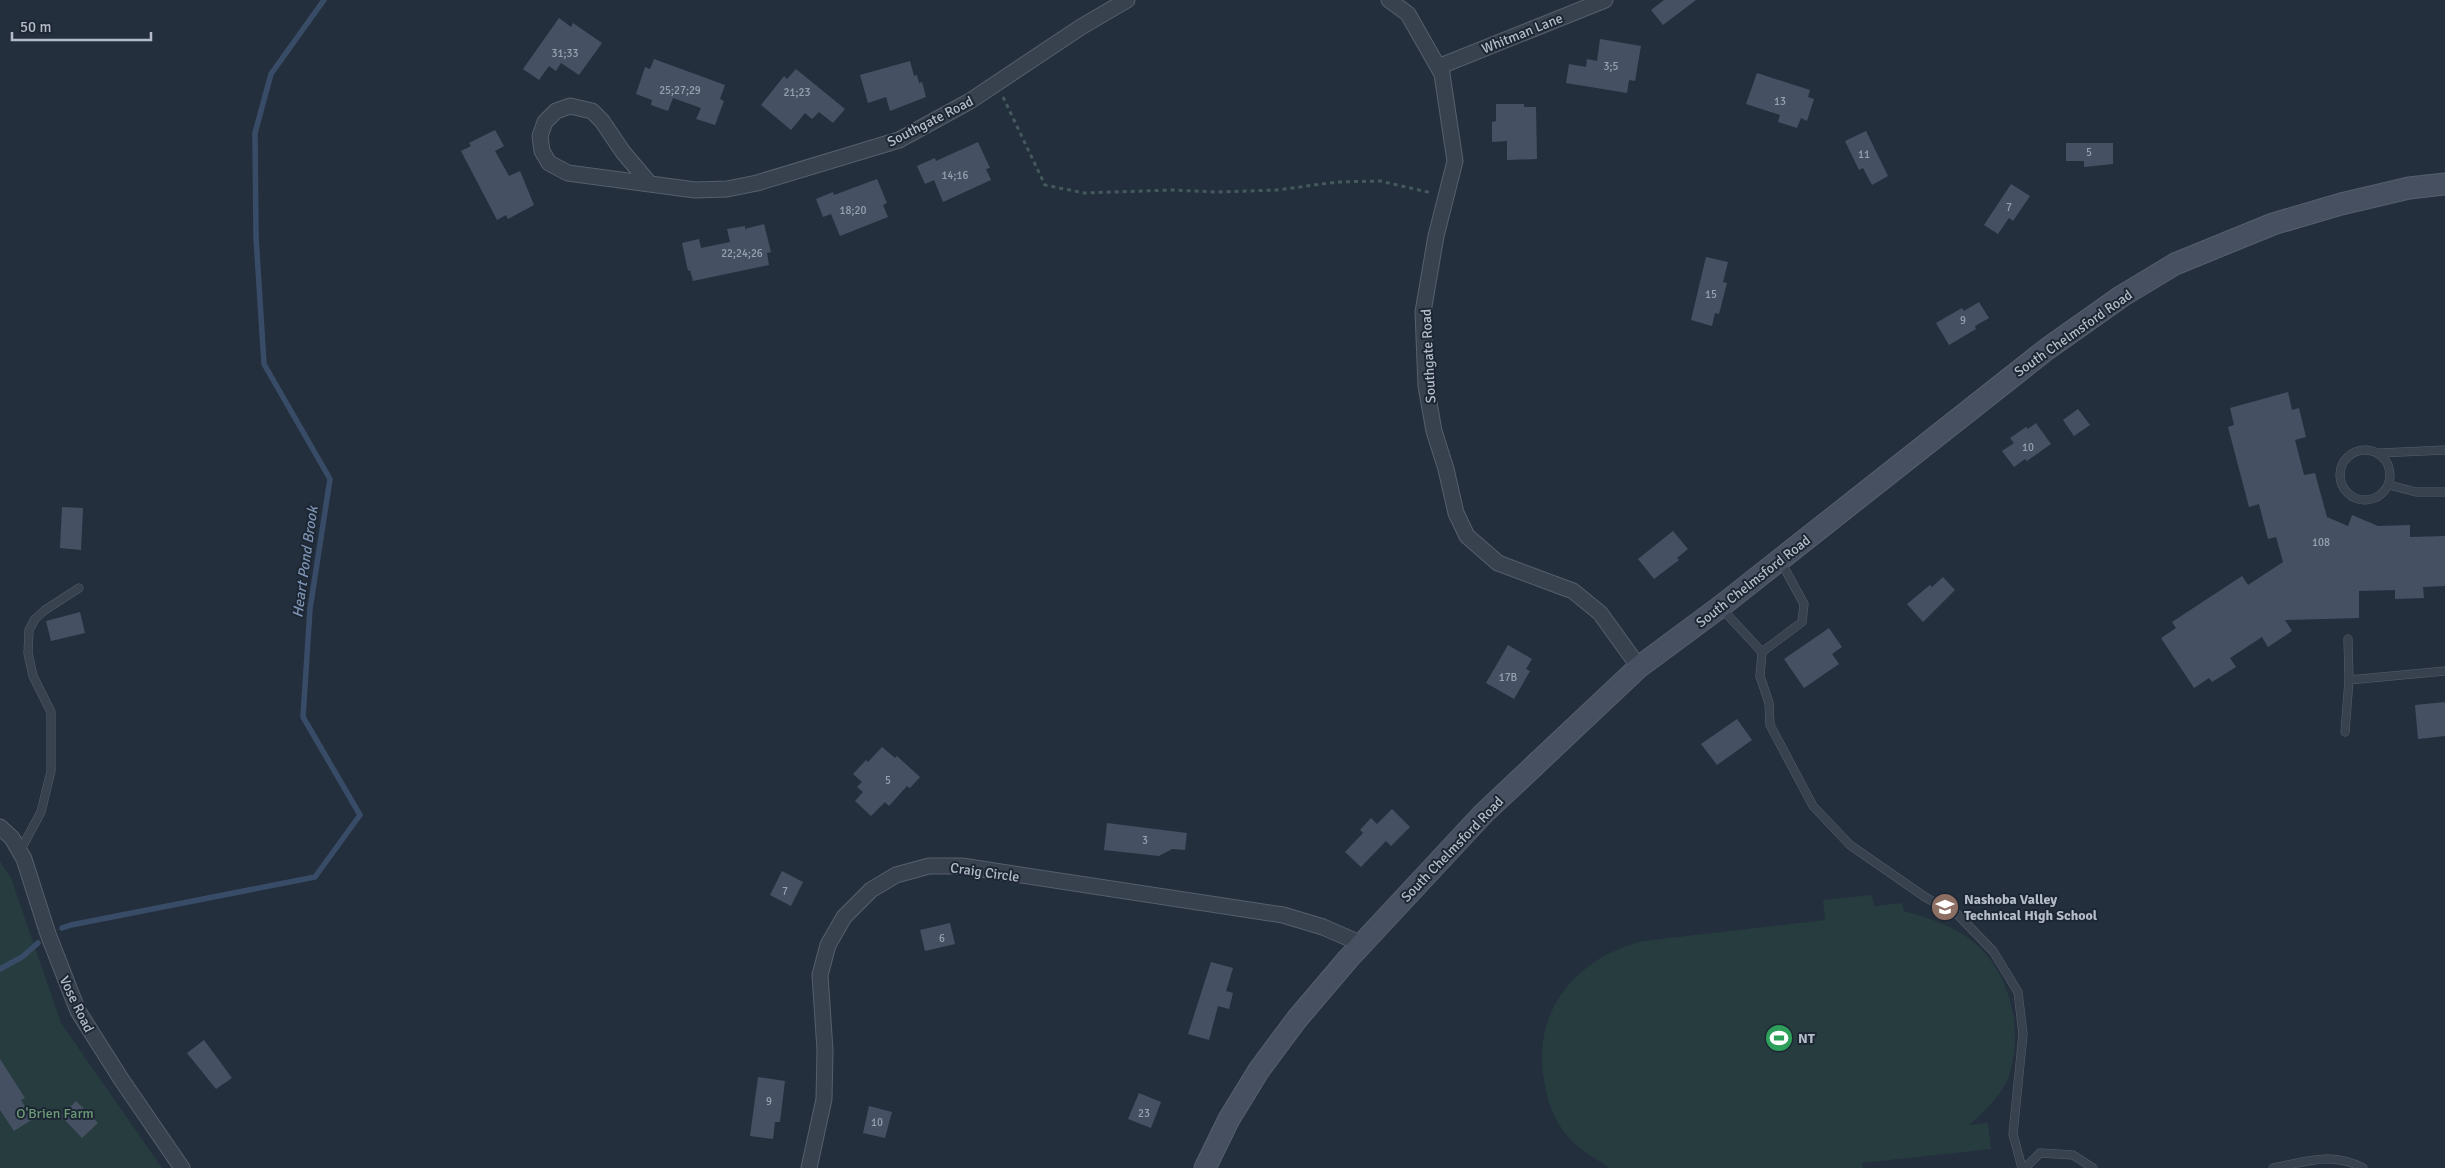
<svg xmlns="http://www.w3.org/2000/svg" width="2445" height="1168" font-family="Signika,sans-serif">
<rect width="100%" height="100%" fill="#242f3e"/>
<path fill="#263c3f" d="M 0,861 L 11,878 L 61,1023 L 162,1168 L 0,1168 Z
M 1872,895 L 1874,906 L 1902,903 L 1904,911 C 1925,917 1945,923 1964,935 C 2009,963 2026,1030 2008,1078 C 2000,1097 1984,1112 1969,1125 L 1988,1123 L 1991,1149 L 1862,1163 L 1863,1168 L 1604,1168 L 1609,1167 C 1596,1159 1582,1151 1571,1140 C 1559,1128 1549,1107 1546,1090 C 1528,1016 1572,959 1643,941 L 1825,920 L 1823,900 Z"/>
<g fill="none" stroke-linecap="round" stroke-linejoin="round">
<path stroke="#394c67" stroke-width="5.5" d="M 62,928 L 71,925 L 315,877 L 360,815 L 303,717 L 310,609 L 330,479 L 264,364 L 256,237 L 255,133 L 271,74 L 324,0
M 0,969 L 22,957 L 38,943"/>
</g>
<path fill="#455162" d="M 1664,0 L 1696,0 L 1663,25 L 1651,10 Z
M 559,18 L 571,27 L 573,23 L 602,43 L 579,75 L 561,63 L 556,71 L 549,66 L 539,80 L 523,69 Z
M 1600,39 L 1641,46 L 1635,81 L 1629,80 L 1627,93 L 1566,83 L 1569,64 L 1586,67 L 1587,59 L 1597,61 Z
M 654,59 L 725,85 L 720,99 L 724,101 L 715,125 L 696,119 L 701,108 L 673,98 L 668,111 L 651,105 L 652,100 L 636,94 L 645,67 L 650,69 Z
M 910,61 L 914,76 L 917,75 L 919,83 L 922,82 L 926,97 L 890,111 L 886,97 L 868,103 L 860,75 Z
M 796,69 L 845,109 L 833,123 L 819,112 L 812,119 L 805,113 L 791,130 L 761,105 L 784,76 L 787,79 Z
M 1757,73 L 1810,90 L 1808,97 L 1814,99 L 1807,121 L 1801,118 L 1797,128 L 1778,122 L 1780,115 L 1746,104 Z
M 1496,104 L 1524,104 L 1524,107 L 1536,107 L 1537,159 L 1507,160 L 1507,141 L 1492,142 L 1492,122 L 1496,121 Z
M 495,130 L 504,146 L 495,151 L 509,176 L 520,171 L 534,205 L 508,219 L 506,215 L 497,220 L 461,151 L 471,146 L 469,143 Z
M 1866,131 L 1888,176 L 1872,185 L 1863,168 L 1859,170 L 1845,141 Z
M 978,142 L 990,168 L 986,169 L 991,180 L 943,202 L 934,180 L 925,184 L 917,166 L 935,158 L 936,161 Z
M 2066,143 L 2113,143 L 2113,164 L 2084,167 L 2084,161 L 2066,161 Z
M 877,179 L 887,203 L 883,205 L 888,217 L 840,236 L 831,214 L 823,217 L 816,199 L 833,192 L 834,195 Z
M 2011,184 L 2030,196 L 2013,221 L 2009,218 L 1998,234 L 1984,225 Z
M 764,224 L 771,252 L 767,253 L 769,265 L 693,281 L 690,270 L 688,271 L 682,243 L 699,239 L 701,248 L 730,242 L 727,229 L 745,226 L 745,229 Z
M 1706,257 L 1728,262 L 1723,282 L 1727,283 L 1719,314 L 1715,313 L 1712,326 L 1691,320 Z
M 1979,302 L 1989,318 L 1975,326 L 1976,329 L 1949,345 L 1936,323 L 1962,308 L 1964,311 Z
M 2288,392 L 2292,410 L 2299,408 L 2306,437 L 2295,440 L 2304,475 L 2315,473 L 2327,517 L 2348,526 L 2352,515 L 2378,526 L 2410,525 L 2410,537 L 2445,536 L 2445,586 L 2423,587 L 2424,598 L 2395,599 L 2395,590 L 2359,591 L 2359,618 L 2285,620 L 2292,631 L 2268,647 L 2262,637 L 2230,658 L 2236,667 L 2212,682 L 2209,678 L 2194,688 L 2161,638 L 2176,628 L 2172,622 L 2242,576 L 2248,585 L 2283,562 L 2276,537 L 2268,539 L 2259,504 L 2249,507 L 2228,427 L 2234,425 L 2230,408 Z
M 2078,409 L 2090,425 L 2074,436 L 2063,420 Z
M 2036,423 L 2051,444 L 2027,461 L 2025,459 L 2014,467 L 2002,451 L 2014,443 L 2010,438 L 2026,427 L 2028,429 Z
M 62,507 L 83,508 L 81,550 L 60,548 Z
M 1673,531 L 1688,549 L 1677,558 L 1679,560 L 1654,579 L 1638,559 Z
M 1943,577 L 1955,590 L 1923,622 L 1907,604 L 1930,585 L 1932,587 Z
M 80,612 L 85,633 L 51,641 L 46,621 Z
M 1829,628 L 1842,647 L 1832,654 L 1839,664 L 1804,688 L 1784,659 Z
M 1508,645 L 1532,659 L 1526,669 L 1530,671 L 1514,699 L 1486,683 Z
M 2445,702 L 2445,736 L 2418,739 L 2415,705 Z
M 1737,719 L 1752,740 L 1717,765 L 1701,744 Z
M 882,747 L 895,758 L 897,756 L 920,777 L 910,788 L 907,786 L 889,806 L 885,802 L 871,816 L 855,801 L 863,792 L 857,787 L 862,782 L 853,774 L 866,760 L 868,762 Z
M 1392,809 L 1410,827 L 1391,846 L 1386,841 L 1361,867 L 1345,852 L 1363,833 L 1360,830 L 1371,818 L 1377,824 Z
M 1107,823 L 1187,833 L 1185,850 L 1172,849 L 1159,856 L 1104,850 Z
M 782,871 L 803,882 L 791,906 L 770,895 Z
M 950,923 L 955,944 L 925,951 L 920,930 Z
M 1211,962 L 1233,968 L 1226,991 L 1233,993 L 1229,1009 L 1218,1006 L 1209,1040 L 1188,1034 Z
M 204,1040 L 232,1078 L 216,1089 L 187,1053 Z
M 0,1059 L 25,1098 L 21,1100 L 33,1119 L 14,1131 L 0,1110 Z
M 758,1077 L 785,1081 L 780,1122 L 775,1122 L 773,1139 L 750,1136 Z
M 1139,1093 L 1161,1102 L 1151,1128 L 1128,1119 Z
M 76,1101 L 98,1123 L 82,1138 L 61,1116 Z
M 869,1106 L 892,1112 L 885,1138 L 863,1133 Z"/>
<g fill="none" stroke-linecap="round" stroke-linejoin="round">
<defs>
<path id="service" d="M2340 475a25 25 0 1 1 50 0a25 25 0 1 1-50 0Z
M 2380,453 L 2445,450
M 2389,485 L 2416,492 L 2445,492
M 1722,609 L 1762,652 L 1802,622 L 1804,604 L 1781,562
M 2348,639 L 2349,680
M 1762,652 L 1760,676 L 1769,703 L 1770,725 L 1813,806 L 1850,845 L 1925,897 L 1958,915 L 1993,951 L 2018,992 L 2023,1034 L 2013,1134 L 2022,1168
M 2345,732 L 2349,680 L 2445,671
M 20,851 L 41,812 L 51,771 L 51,712 L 33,676 L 28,653 L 29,630 L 35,619 L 45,610 L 79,588
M 2025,1168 L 2040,1153 L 2073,1155 L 2093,1168
M 2273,1168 C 2305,1162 2332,1151 2363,1168"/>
<path id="minor" d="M 1389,0 L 1408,14 L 1442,74 L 1455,161 L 1436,236 L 1423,312 L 1426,386 L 1434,431 L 1446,469 L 1456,513 L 1467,536 L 1498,563 L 1573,591 L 1600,613 L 1639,667
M 1438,67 L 1605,0
M 650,184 L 623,152 L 602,121 L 592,111 L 570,106 L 556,111 L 545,122 L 540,136 L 542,151 L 549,163 L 568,173 L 650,184 L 695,190 L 727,189 L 757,183 L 899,140 L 970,101 L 1081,27 L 1127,0
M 0,827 L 12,838 L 24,859 L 48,934 L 78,1011 L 121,1079 L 182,1168
M 809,1168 L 824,1099 L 825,1050 L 820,975 L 828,945 L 844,917 L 871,890 L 896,875 L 929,866 L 962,866 L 1283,915 L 1323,927 L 1362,944"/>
<path id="secondary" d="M 1205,1168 L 1229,1119 L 1259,1070 L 1297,1019 L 1348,959 L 1483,814 L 1639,667 L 1720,607 L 2047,349 L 2122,296 L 2175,264 L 2273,224 L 2341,204 L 2409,188 L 2445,184"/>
</defs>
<use href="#service" stroke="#565f6c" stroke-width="9"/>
<use href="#minor" stroke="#565f6c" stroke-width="17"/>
<use href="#secondary" stroke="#565f6c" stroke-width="23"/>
<path stroke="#44595c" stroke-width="3" stroke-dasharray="4 4" stroke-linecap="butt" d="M 1003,97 L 1045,185 L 1084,193 L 1172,190 L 1217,192 L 1277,190 L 1337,182 L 1380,181 L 1432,193"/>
<use href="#service" stroke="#38414e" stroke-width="8"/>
<use href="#minor" stroke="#38414e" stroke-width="15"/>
<use href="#secondary" stroke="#465061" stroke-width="21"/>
</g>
<defs>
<symbol id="school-disc" viewBox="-11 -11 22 22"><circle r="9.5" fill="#8d6e63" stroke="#1d2633"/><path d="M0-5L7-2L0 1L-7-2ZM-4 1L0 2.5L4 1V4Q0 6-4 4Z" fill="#fff"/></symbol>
<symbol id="stadium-disc" viewBox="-11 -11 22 22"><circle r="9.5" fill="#2e9e5b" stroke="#1d2633"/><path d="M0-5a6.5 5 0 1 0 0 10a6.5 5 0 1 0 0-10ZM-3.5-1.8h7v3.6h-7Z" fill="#fff"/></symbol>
</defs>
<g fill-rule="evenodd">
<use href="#school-disc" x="1929" y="891" width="32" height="32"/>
<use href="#stadium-disc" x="1763" y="1022" width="32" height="32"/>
</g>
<g text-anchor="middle" stroke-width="4" stroke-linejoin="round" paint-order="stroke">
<g font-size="11" fill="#98a1af">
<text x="565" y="57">31;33</text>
<text x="1611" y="70">3;5</text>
<text x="680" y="94">25;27;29</text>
<text x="797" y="96">21;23</text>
<text x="1780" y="105">13</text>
<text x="2089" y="156">5</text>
<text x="1864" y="158">11</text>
<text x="955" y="179">14;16</text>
<text x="2009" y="211">7</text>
<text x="853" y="214">18;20</text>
<text x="742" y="257">22;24;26</text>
<text x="1711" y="298">15</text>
<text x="1963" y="324">9</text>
<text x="2028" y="451">10</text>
<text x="2321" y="546">108</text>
<text x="1508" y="681">17B</text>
<text x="888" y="784">5</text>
<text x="1145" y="844">3</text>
<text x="785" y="895">7</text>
<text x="942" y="942">6</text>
<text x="769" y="1105">9</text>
<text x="1144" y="1117">23</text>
<text x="877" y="1126">10</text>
</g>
<g font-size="14" fill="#b4bcc9" stroke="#1d2633">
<text transform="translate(1522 33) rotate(-22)" y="5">Whitman Lane</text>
<text transform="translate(930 121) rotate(-27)" y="5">Southgate Road</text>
<text transform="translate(2073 333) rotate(-35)" y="5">South Chelmsford Road</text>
<text transform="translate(1428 356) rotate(-93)" y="5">Southgate Road</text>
<text transform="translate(1753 581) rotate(-38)" y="5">South Chelmsford Road</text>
<text transform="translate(1452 849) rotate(-46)" y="5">South Chelmsford Road</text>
<text transform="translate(985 872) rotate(8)" y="5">Craig Circle</text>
<text transform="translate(77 1004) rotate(64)" y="5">Vose Road</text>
</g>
<g font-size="14" font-weight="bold" fill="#b4bcc9" stroke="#1d2633" text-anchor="start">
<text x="1964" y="904">Nashoba Valley<tspan x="1964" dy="16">Technical High School</tspan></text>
<text x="1798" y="1043">NT</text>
</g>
<g font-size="14" fill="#6b9a76" stroke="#1d2633">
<text x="55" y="1118">O'Brien Farm</text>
</g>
<g font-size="15" font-style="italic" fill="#7c92b1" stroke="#1d2633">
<text transform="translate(305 562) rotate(-82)" y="5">Heart Pond Brook</text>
</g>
</g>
<path d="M12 32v8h139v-8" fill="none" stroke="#b4bcc9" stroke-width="2.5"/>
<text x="20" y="32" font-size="15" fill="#b4bcc9" stroke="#1d2633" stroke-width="4" paint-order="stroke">50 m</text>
</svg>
